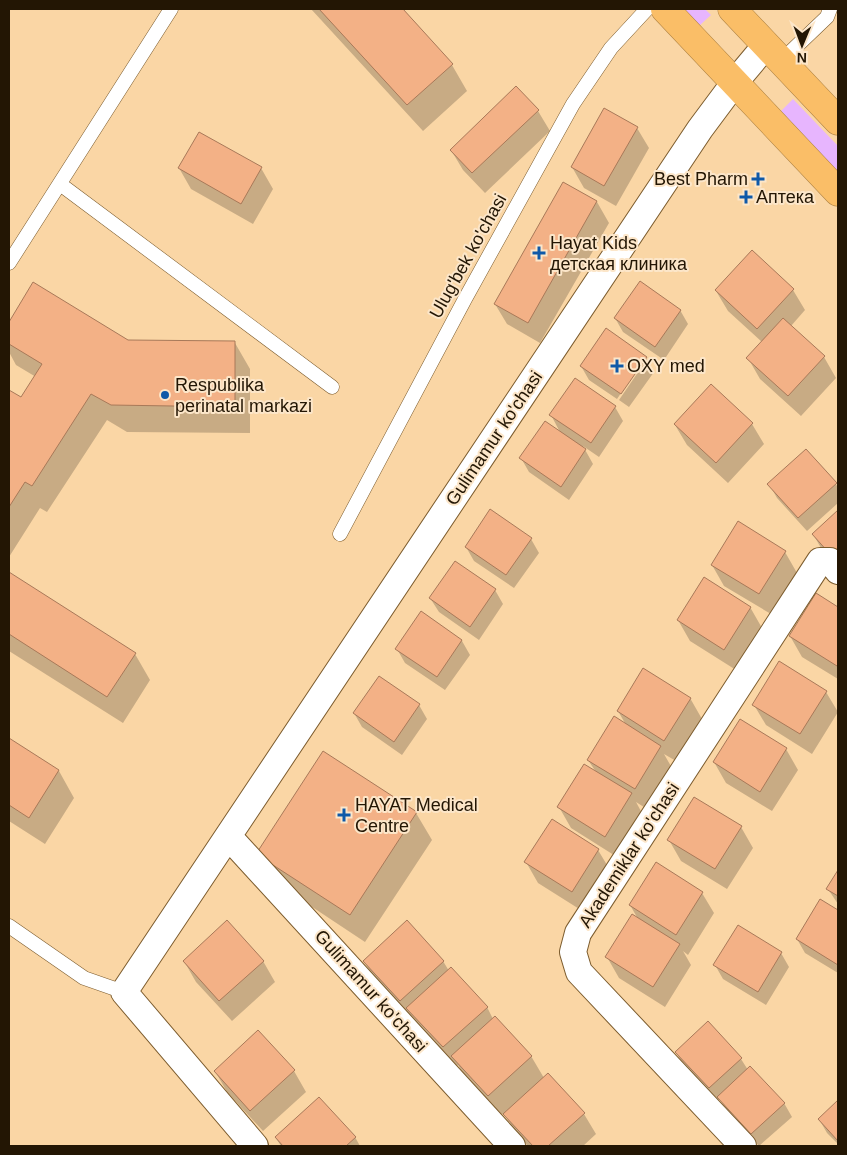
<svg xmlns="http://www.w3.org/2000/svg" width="847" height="1155" font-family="Helvetica,sans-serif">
<rect width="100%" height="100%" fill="#fad6a5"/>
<path fill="#e7b5fe" d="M 683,9 L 705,9 L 711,15 L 699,26 Z
M 793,99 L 838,146 L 838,172 L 781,111 Z"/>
<path fill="#0003" d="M 311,9 L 401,9 L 452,65 L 467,91 L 423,131 Z
M 538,111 L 550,131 L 485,193 L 463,170 L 451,150 Z
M 637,128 L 649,148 L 616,206 L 584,188 L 572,167 Z
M 179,168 L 261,168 L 273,189 L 253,224 L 191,189 Z
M 564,184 L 597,202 L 609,223 L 540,343 L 507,324 L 495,304 Z
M 33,284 L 128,341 L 235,343 L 250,369 L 250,433 L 127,432 L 107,420 L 47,512 L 40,508 L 9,557 L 9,391 L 21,399 L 36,377 L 16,365 L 9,352 L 9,325 Z
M 793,290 L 805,310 L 791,326 L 824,357 L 836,378 L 801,416 L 760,379 L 748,358 L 762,342 L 728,311 L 716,291 Z
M 680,310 L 688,324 L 664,360 L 623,332 L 615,318 Z
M 646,358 L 654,372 L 629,407 L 619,400 L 645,362 L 642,362 L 617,399 L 589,380 L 581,366 Z
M 575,380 L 615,407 L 623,421 L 599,457 L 583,446 L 593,464 L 569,500 L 529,472 L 521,458 L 561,434 L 551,415 Z
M 752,424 L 764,444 L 728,483 L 687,445 L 675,425 Z
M 769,484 L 836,484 L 838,488 L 838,503 L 807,531 L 777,498 Z
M 838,512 L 838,567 L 821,548 L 813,534 Z
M 531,539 L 539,553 L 514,588 L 474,561 L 466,547 Z
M 785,552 L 797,573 L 771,614 L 724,586 L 712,565 Z
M 455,562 L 495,590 L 503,604 L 479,640 L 439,612 L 430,598 Z
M 9,573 L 135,654 L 150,680 L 123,723 L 9,651 Z
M 817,594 L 838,608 L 838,679 L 802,657 L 790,636 Z
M 750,607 L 762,628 L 736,670 L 690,641 L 678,620 Z
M 421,613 L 462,641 L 470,655 L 445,690 L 405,663 L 397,649 Z
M 826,692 L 838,712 L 812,754 L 766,725 L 754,705 Z
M 690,698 L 702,719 L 676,761 L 664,754 L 672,768 L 647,809 L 636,802 L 643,815 L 617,857 L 571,828 L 559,807 L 596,772 L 588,760 L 626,725 L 618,711 Z
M 419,705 L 427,719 L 402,755 L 362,727 L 354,713 Z
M 9,739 L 59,771 L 74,798 L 45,844 L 9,821 Z
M 786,749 L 798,770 L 772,811 L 726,783 L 714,762 Z
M 324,753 L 416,813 L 432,840 L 365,942 L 273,881 L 257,854 Z
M 741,827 L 753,848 L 727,889 L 681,861 L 669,840 Z
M 598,850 L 610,870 L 584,912 L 538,883 L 526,862 Z
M 838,872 L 838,904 L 828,889 Z
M 702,893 L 714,913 L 688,955 L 683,951 L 691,965 L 665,1007 L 619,978 L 607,957 L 638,919 L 630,905 Z
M 820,901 L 838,912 L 838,973 L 805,953 L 797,939 Z
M 781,953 L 789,967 L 766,1005 L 723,979 L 715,965 Z
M 184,961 L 263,961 L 275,982 L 232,1021 L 196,982 Z
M 364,961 L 443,961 L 449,971 L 487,1007 L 493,1019 L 531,1056 L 544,1078 L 584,1114 L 596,1134 L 583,1146 L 528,1146 L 517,1135 L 504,1113 L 500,1116 L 465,1077 L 458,1065 L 456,1067 L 420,1029 L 414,1019 L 412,1021 L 376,982 Z
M 676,1052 L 741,1059 L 748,1070 L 784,1103 L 792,1117 L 759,1146 L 727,1111 L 720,1099 L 717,1101 L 684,1066 Z
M 215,1071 L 294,1071 L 306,1092 L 263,1131 L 227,1092 Z
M 838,1101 L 838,1144 L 827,1133 L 819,1119 Z
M 355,1137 L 360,1146 L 281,1146 L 276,1138 Z"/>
<path fill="#f3b186" stroke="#a87959" d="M 319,9 L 403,9 L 453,64 L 407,105 Z
M 516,86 L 539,110 L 472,173 L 450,150 Z
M 604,108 L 638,127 L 604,186 L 571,167 Z
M 199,132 L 262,167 L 241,204 L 178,168 Z
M 563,182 L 597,201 L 528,323 L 494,304 Z
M 752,250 L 794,289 L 757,329 L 715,290 Z
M 640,281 L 681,310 L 655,347 L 614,318 Z
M 33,282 L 128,340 L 235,341 L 235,407 L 111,405 L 91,394 L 32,486 L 25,482 L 9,507 L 9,390 L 21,397 L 42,364 L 9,344 L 9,322 Z
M 783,318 L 825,356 L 788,396 L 746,358 Z
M 606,328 L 647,357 L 621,394 L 580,366 Z
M 575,378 L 616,406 L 591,443 L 549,415 Z
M 711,384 L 753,423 L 716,463 L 674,424 Z
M 545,421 L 586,449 L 561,487 L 519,458 Z
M 806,449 L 837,483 L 798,518 L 767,484 Z
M 490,509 L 532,538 L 506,575 L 465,547 Z
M 838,510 L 838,563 L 812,534 Z
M 738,521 L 786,551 L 759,594 L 711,565 Z
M 455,561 L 496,589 L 470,627 L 429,598 Z
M 9,572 L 136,653 L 107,697 L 9,634 Z
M 704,577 L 751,607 L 724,650 L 677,620 Z
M 816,593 L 838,607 L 838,663 L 837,666 L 789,636 Z
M 421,611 L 462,640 L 437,677 L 395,649 Z
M 779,661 L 827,691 L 800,734 L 752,705 Z
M 643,668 L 691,698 L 664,741 L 617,711 Z
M 379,676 L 420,704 L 394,742 L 353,713 Z
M 614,716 L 661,746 L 635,789 L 587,760 Z
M 740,719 L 787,748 L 760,792 L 713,762 Z
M 9,738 L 59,770 L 29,818 L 9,805 Z
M 323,751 L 417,812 L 350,915 L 256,854 Z
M 584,764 L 632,793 L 605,837 L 557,807 Z
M 694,797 L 742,826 L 715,869 L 667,840 Z
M 552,819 L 599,849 L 572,892 L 524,862 Z
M 656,862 L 703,892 L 676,935 L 629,905 Z
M 838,870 L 838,896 L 826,889 Z
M 820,899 L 838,910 L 838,965 L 796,939 Z
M 632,914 L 680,944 L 653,987 L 605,957 Z
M 227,920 L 264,961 L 219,1001 L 183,961 Z
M 407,920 L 444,961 L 400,1001 L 363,961 Z
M 738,925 L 782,952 L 758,992 L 713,965 Z
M 451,967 L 488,1007 L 443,1047 L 406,1008 Z
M 495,1016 L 532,1056 L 488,1096 L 451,1056 Z
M 708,1021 L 742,1058 L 709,1088 L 675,1052 Z
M 258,1030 L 295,1070 L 250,1111 L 214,1071 Z
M 750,1066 L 785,1103 L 751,1134 L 717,1097 Z
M 548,1073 L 585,1113 L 548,1146 L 533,1146 L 503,1114 Z
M 319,1097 L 356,1137 L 346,1146 L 283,1146 L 275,1137 Z
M 838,1100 L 838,1141 L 818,1119 Z"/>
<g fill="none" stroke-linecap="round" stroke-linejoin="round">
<defs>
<path id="lane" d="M 781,61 L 827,17 L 830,9
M 60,184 L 332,387
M 9,263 L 171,9
M 340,534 L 465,299 L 573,104 L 611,48 L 647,9
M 9,926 L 84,978 L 124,992"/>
<path id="street" d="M 229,837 L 512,1146
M 255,1146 L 124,992 L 700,129 L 735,82 L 766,45
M 743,1146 L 579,972 L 573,952 L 578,933 L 820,561 L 830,561 L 838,571"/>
<path id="highway" d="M 665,9 L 838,192
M 732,9 L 838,121"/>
</defs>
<use href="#lane" stroke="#7c5c2e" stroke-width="15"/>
<use href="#street" stroke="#7c5c2e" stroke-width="28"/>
<use href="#highway" stroke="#af8344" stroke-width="29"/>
<use href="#lane" stroke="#fff" stroke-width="14"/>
<use href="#street" stroke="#fff" stroke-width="26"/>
<use href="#highway" stroke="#fabe67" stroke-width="28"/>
</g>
<g fill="#0f59a8" stroke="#fce6c9" stroke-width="2">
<path d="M755.5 171.5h5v5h5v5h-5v5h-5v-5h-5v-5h5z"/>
<path d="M743.5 189.5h5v5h5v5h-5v5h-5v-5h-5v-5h5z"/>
<path d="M536.5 245.5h5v5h5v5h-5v5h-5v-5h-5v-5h5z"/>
<path d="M614.5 358.5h5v5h5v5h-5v5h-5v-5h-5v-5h5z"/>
<circle cx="165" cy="395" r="5"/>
<path d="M341.5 807.5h5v5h5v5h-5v5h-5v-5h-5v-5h5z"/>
</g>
<g text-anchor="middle" stroke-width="4" stroke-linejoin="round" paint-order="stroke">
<g font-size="18" fill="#231604" stroke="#fce6c9" text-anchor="start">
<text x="748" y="185" text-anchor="end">Best Pharm</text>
<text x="756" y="203">Аптека</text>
<text x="550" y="249">Hayat Kids<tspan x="550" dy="21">детская клиника</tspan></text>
<text x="627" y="372">OXY med</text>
<text x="175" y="391">Respublika<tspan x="175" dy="21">perinatal markazi</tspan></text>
<text x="355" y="811">HAYAT Medical<tspan x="355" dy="21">Centre</tspan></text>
</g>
<g font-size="18" fill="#231604" stroke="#fce6c9">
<text transform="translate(468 256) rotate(-61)" y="6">Ulug'bek ko'chasi</text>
<text transform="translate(494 438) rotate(-56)" y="6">Gulimamur ko'chasi</text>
<text transform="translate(629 855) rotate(-57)" y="6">Akademiklar ko'chasi</text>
<text transform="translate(371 991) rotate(48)" y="6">Gulimamur ko'chasi</text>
</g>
</g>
<rect width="847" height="1155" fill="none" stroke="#231604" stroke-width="20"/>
<g transform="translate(802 45) rotate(181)" stroke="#fce6c9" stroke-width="4" paint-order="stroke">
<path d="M0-4L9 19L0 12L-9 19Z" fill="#231604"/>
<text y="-8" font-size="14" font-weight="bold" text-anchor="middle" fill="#231604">N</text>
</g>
</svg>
